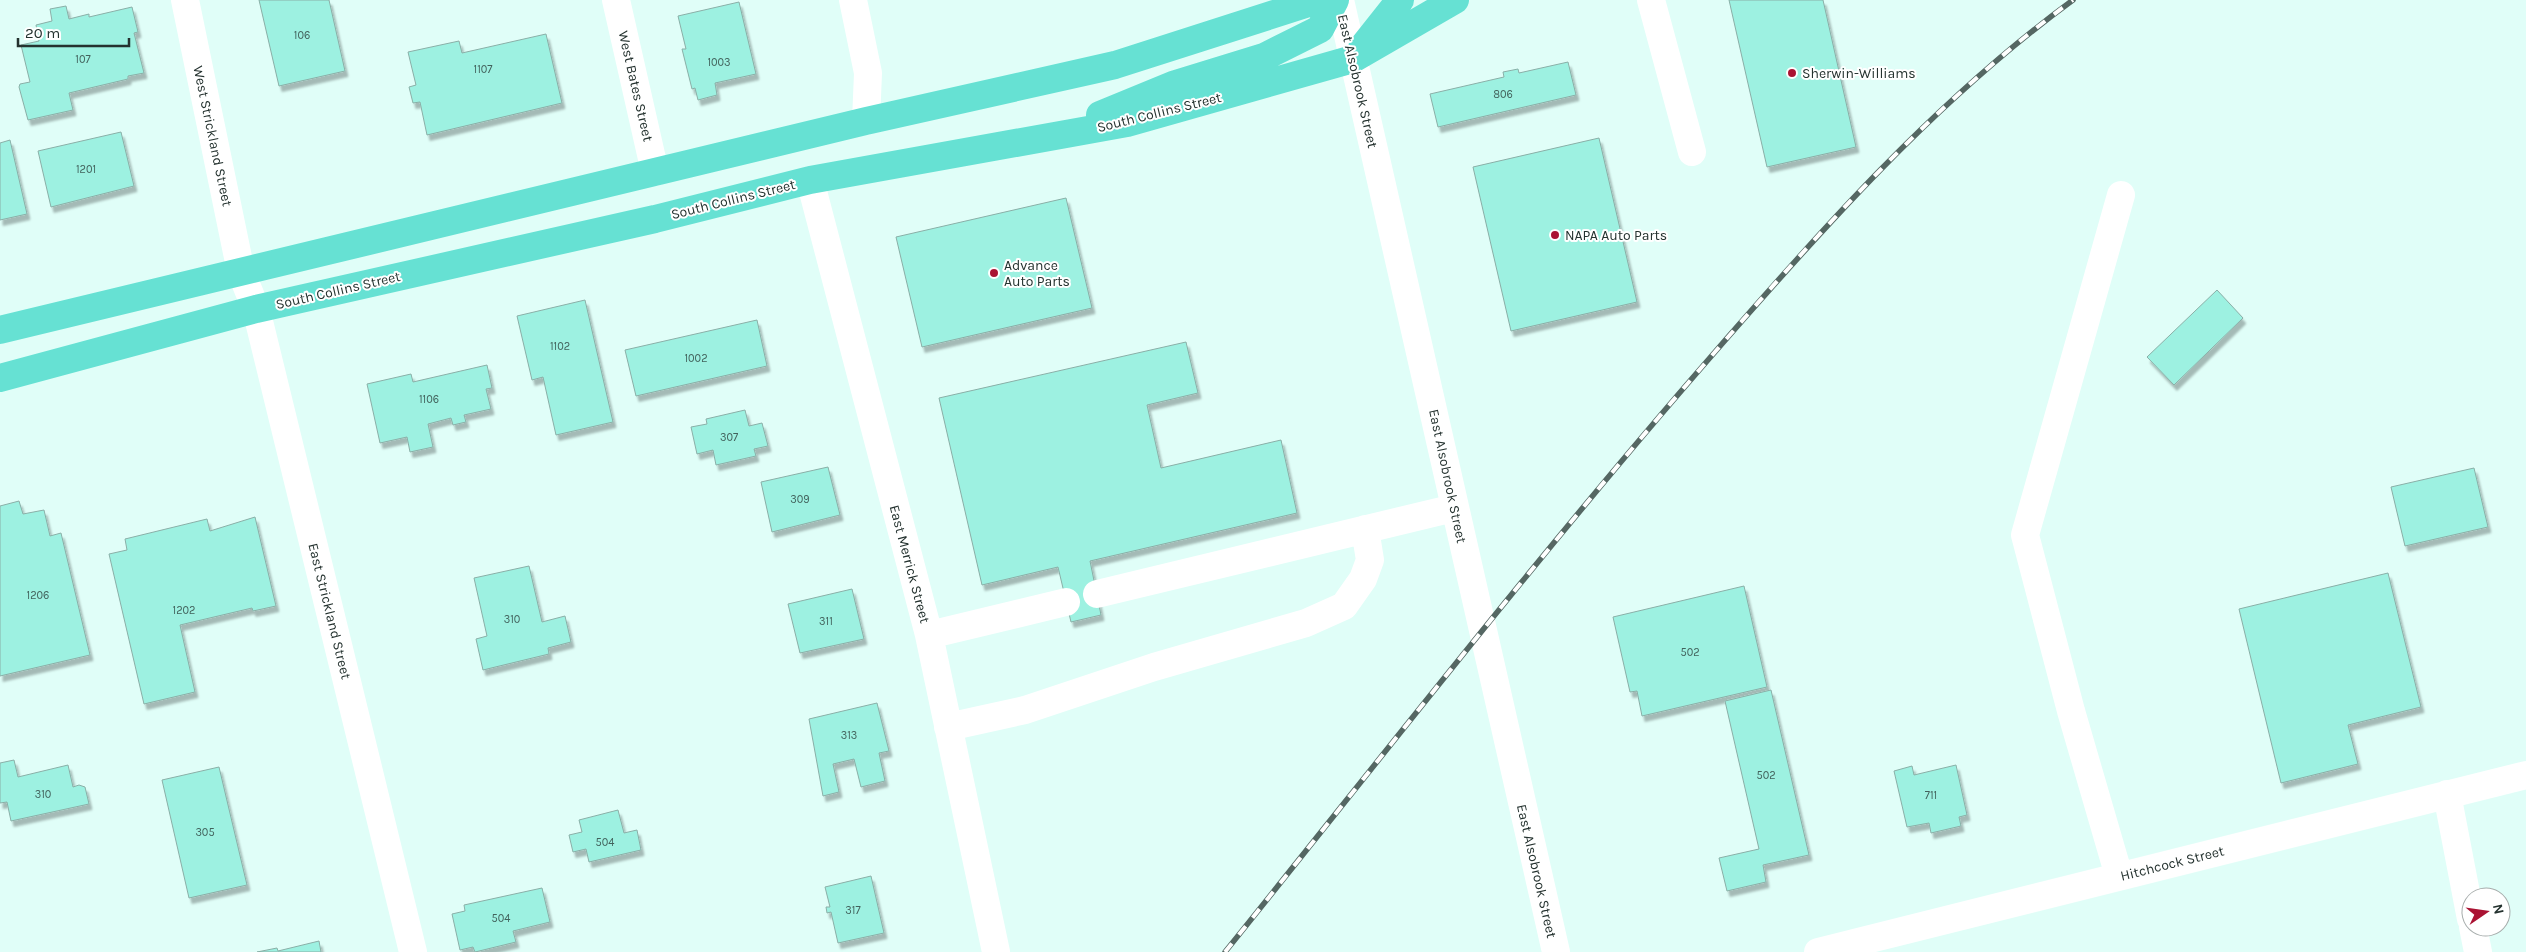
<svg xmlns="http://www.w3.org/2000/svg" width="2526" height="952" font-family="Karla,sans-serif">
<defs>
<filter id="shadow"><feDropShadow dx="3" dy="5.5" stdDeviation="1" flood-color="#0004"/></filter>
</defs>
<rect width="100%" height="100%" fill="#e0fef8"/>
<path fill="#9df1e1" stroke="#8aafa7" filter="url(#shadow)" d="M 259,0 L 329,0 L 345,71 L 279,86 Z
M 1729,0 L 1823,0 L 1856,147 L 1767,167 Z
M 739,2 L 756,74 L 715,83 L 717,95 L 698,100 L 695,88 L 692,89 L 682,49 L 686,49 L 678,16 Z
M 66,6 L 69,19 L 89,14 L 89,17 L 132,7 L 138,32 L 134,33 L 144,73 L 128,76 L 128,79 L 69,93 L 73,110 L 28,120 L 19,87 L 20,84 L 30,82 L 21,45 L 39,41 L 36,25 L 52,21 L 50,9 Z
M 546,34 L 562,103 L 427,135 L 420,102 L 413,103 L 409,87 L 416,85 L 408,52 L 459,41 L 462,53 Z
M 1568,62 L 1576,95 L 1438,127 L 1430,94 L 1504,77 L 1503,72 L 1518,69 L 1519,73 Z
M 121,132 L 134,186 L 51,207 L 38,151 Z
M 1599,138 L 1637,302 L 1511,331 L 1473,167 Z
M 10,140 L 27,214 L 0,220 L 0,143 Z
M 1066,198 L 1092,308 L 922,347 L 896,237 Z
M 2217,290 L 2243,318 L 2174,385 L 2147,357 Z
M 585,300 L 613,422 L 556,435 L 543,377 L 532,380 L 517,316 Z
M 757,320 L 767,366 L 636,396 L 625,350 Z
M 1186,342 L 1198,393 L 1147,405 L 1161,468 L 1281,440 L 1297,513 L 1090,561 L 1101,615 L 1071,622 L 1058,567 L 982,585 L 939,398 Z
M 487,365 L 492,388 L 486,389 L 491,409 L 464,415 L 466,422 L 453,425 L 451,418 L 428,424 L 433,447 L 410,452 L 407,437 L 380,443 L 367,384 L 411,374 L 413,382 Z
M 745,410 L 749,426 L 762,423 L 768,446 L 754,449 L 756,456 L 716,465 L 713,450 L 697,454 L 691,427 L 707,424 L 706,419 Z
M 828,467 L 840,515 L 772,532 L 761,482 Z
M 2474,468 L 2488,527 L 2405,546 L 2391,487 Z
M 19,501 L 23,514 L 44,510 L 50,536 L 61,533 L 90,655 L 0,676 L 0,506 Z
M 255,517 L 276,606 L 253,611 L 252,608 L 180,625 L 195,692 L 144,704 L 109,554 L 127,550 L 125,539 L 207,519 L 210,531 Z
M 529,566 L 542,622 L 565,616 L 571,642 L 548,648 L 549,654 L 483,670 L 476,639 L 487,636 L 474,578 Z
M 2388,573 L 2421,707 L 2348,725 L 2358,764 L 2281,783 L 2239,609 Z
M 1744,586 L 1767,687 L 1642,716 L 1637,691 L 1630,692 L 1613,617 Z
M 852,589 L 864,639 L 800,653 L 788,604 Z
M 1771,690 L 1809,855 L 1763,865 L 1766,882 L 1727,891 L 1719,858 L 1759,849 L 1725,701 Z
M 877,703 L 889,751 L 879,753 L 885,781 L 861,787 L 854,759 L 833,764 L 839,792 L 823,796 L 809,719 Z
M 14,760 L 18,777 L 68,765 L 73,787 L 79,785 L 85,787 L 89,804 L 11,821 L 7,802 L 0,803 L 0,763 Z
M 1956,765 L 1967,815 L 1959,817 L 1961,826 L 1931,833 L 1929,823 L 1907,827 L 1894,771 L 1912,766 L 1914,775 Z
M 219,767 L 247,885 L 189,898 L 162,780 Z
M 618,810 L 624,833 L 637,830 L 641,850 L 589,862 L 586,849 L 573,852 L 569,835 L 582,832 L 579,820 Z
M 871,876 L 884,933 L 838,943 L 831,912 L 827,913 L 826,907 L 830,907 L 825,887 Z
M 542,888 L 550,922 L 513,931 L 516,942 L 475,952 L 473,947 L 460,950 L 452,914 L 465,911 L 464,905 Z
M 319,941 L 321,952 L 257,952 L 277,948 L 278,951 Z"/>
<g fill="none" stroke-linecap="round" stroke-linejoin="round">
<path stroke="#fff" stroke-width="28" d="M 185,0 L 241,272 L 256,309 L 413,952
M 616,0 L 655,172
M 853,0 L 868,73 L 866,121
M 1340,0 L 1556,952
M 1651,0 L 1692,152
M 810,180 L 929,635 L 996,952
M 1097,594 L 1454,508
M 929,635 L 1066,602
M 948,727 L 1025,710 L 1154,667 L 1306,623 L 1344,606 L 1363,579 L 1370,560 L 1365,529
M 2447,794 L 2471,919
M 2119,876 L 2071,711 L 2025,535 L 2121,195
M 2473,927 L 2478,952
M 1818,952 L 2526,775"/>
<path stroke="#66e1d3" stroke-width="28" d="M 1362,48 L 1400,0
M 1100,115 L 1173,85 L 1264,57 L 1320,29 L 1335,0
M 0,330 L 866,121 L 1115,65 L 1318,0
M 0,378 L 256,309 L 655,219 L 810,180 L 1127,123 L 1353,59 L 1455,0"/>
<defs>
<path id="rail" d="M 1225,952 C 1385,753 1541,552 1708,360 C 1820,231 1935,101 2073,0"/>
</defs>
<use href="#rail" stroke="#556763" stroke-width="5.5"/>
<use href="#rail" stroke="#fff" stroke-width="4" stroke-dasharray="11" stroke-linecap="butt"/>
</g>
<g fill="#aa1333" stroke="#fff" stroke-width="2">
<circle cx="1792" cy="73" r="5"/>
<circle cx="1555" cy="235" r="5"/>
<circle cx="994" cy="273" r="5"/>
</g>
<g text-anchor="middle" stroke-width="4" stroke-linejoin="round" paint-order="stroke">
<g font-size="11" fill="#42625c">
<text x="302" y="39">106</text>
<text x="83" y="63">107</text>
<text x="719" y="66">1003</text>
<text x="483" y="73">1107</text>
<text x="1503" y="98">806</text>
<text x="86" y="173">1201</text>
<text x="560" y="350">1102</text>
<text x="696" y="362">1002</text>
<text x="429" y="403">1106</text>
<text x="729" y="441">307</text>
<text x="800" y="503">309</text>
<text x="38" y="599">1206</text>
<text x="184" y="614">1202</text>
<text x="512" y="623">310</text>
<text x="826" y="625">311</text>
<text x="1690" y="656">502</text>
<text x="849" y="739">313</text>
<text x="1766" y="779">502</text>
<text x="43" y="798">310</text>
<text x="1931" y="799">711</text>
<text x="205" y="836">305</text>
<text x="605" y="846">504</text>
<text x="853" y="914">317</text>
<text x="501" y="922">504</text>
</g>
<g font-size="14" fill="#24322f" stroke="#fff" text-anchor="start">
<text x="1802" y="78">Sherwin-Williams</text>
<text x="1565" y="240">NAPA Auto Parts</text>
<text x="1004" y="270">Advance<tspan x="1004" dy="16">Auto Parts</tspan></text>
</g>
<g font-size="14" fill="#24322f" stroke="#fff">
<text transform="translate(1358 81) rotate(77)" y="5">East Alsobrook Street</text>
<text transform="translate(636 86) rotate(77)" y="5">West Bates Street</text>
<text transform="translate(1159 112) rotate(-14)" y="5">South Collins Street</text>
<text transform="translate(213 136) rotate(78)" y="5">West Strickland Street</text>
<text transform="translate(733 199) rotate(-14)" y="5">South Collins Street</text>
<text transform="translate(338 290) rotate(-13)" y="5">South Collins Street</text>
<text transform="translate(1448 476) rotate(78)" y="5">East Alsobrook Street</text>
<text transform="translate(910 564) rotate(75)" y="5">East Merrick Street</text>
<text transform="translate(330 611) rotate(76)" y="5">East Strickland Street</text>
<text transform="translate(2172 863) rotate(-14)" y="5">Hitchcock Street</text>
<text transform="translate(1537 871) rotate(77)" y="5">East Alsobrook Street</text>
</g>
</g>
<g transform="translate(2486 912) rotate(77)"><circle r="24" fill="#ffffff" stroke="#a7adac"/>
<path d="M0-4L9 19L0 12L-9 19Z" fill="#aa1333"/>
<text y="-8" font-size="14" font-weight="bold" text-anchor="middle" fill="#24322f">N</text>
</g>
<path d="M18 38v8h111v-8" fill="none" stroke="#24322f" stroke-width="2.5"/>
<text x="25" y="38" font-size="15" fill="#24322f" stroke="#ffffff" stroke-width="4" paint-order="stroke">20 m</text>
</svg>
